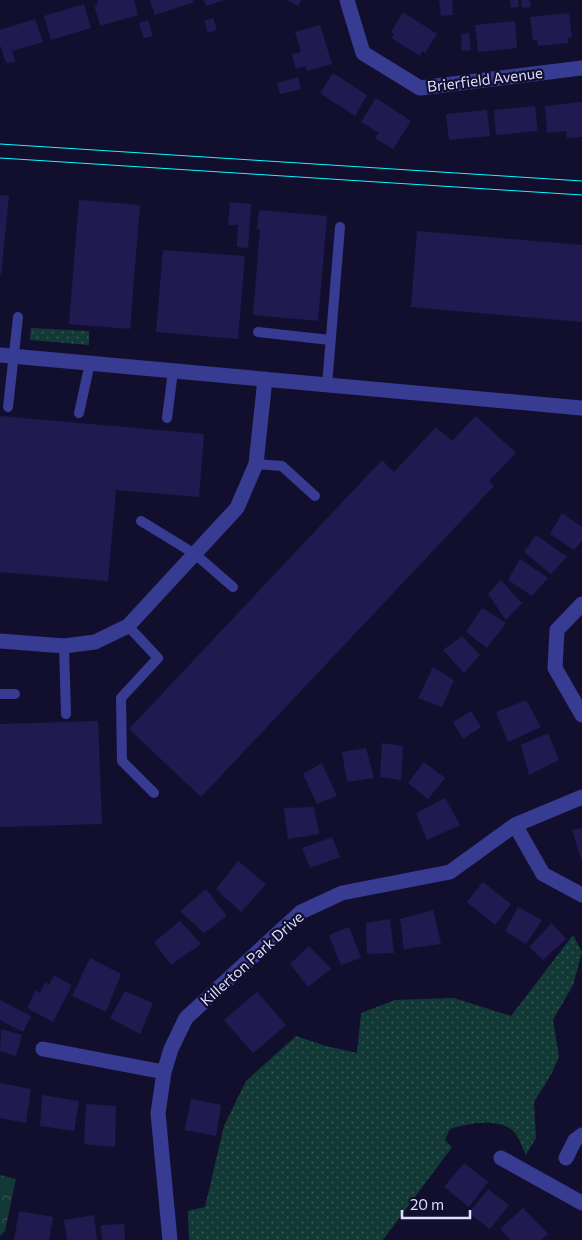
<svg xmlns="http://www.w3.org/2000/svg" width="582" height="1240" font-family="Commissioner,sans-serif">
<defs>
<pattern id="grass-dots" width="8" height="8" patternUnits="userSpaceOnUse" patternTransform="scale(1.25)"><rect width="8" height="8" fill="#123935"/><path d="M2 2h.1M6 6h.1" fill="none" stroke="#345553" stroke-width="1.8" stroke-linecap="round"/></pattern>
<pattern id="park-crowns" width="20" height="18" patternUnits="userSpaceOnUse" patternTransform="scale(1.25)"><rect width="20" height="18" fill="#123935"/><path d="M2 6a3 3 0 1 1 6 0M12 15a3 3 0 1 1 6 0" fill="none" stroke="#345553"/></pattern>
</defs>
<rect width="100%" height="100%" fill="#120f2e"/>
<path fill="url(#grass-dots)" d="M 31,328 L 89,331 L 89,345 L 30,340 Z
M 573,935 L 582,952 L 573,985 L 553,1020 L 559,1056 L 552,1073 L 534,1102 L 536,1138 L 526,1155 C 522,1148 520,1139 515,1133 C 502,1117 467,1123 450,1129 L 445,1140 L 452,1147 L 383,1240 L 189,1240 L 188,1211 L 205,1207 L 224,1126 L 246,1081 L 296,1036 L 326,1046 L 357,1053 L 361,1013 L 395,1000 L 454,998 L 511,1016 Z"/>
<path fill="url(#park-crowns)" d="M 0,1175 L 16,1179 L 5,1231 L 0,1236 Z"/>
<path fill="#201a51" d="M 97,0 L 134,0 L 138,15 L 100,26 L 94,5 L 98,4 Z
M 150,0 L 193,0 L 194,2 L 155,15 Z
M 204,0 L 224,0 L 206,6 Z
M 287,0 L 301,0 L 298,6 Z
M 439,0 L 452,0 L 453,15 L 441,16 Z
M 510,0 L 518,0 L 519,7 L 511,8 Z
M 521,0 L 530,0 L 531,7 L 522,8 Z
M 84,4 L 91,28 L 51,40 L 44,16 Z
M 403,12 L 437,34 L 425,53 L 422,51 L 420,56 L 391,38 L 394,34 L 391,32 Z
M 569,13 L 572,37 L 568,37 L 568,43 L 538,46 L 537,40 L 533,41 L 530,17 Z
M 213,18 L 217,30 L 208,33 L 204,21 Z
M 35,19 L 43,42 L 12,51 L 15,60 L 14,62 L 6,63 L 0,45 L 0,30 Z
M 148,20 L 153,36 L 144,38 L 139,23 Z
M 515,21 L 517,48 L 478,52 L 475,25 Z
M 320,25 L 332,64 L 307,71 L 305,66 L 296,69 L 292,54 L 301,52 L 295,32 Z
M 469,33 L 471,50 L 462,51 L 461,34 Z
M 333,73 L 367,95 L 355,116 L 320,93 Z
M 298,77 L 301,89 L 280,94 L 277,83 Z
M 376,98 L 411,121 L 393,149 L 375,138 L 379,133 L 361,122 Z
M 582,102 L 582,137 L 567,138 L 566,131 L 547,133 L 545,106 Z
M 535,106 L 538,131 L 496,135 L 494,110 Z
M 487,110 L 490,136 L 449,140 L 446,114 Z
M 0,195 L 9,196 L 1,275 L 0,275 Z
M 79,200 L 140,205 L 130,329 L 69,324 Z
M 230,202 L 251,204 L 248,248 L 237,247 L 238,225 L 228,225 Z
M 259,210 L 327,216 L 318,321 L 253,315 L 260,229 L 257,229 Z
M 417,231 L 582,245 L 582,322 L 411,307 Z
M 163,250 L 245,256 L 238,339 L 156,332 Z
M 0,416 L 204,434 L 199,497 L 116,490 L 108,581 L 0,572 Z
M 476,416 L 516,453 L 489,481 L 494,486 L 201,797 L 129,729 L 382,460 L 394,472 L 436,427 L 452,441 Z
M 562,513 L 582,527 L 582,541 L 574,550 L 550,534 Z
M 536,535 L 567,557 L 551,574 L 524,552 Z
M 520,559 L 548,578 L 532,596 L 508,580 Z
M 501,580 L 522,603 L 506,620 L 488,594 Z
M 482,608 L 506,623 L 487,648 L 466,632 Z
M 462,636 L 480,655 L 464,673 L 443,650 Z
M 433,667 L 454,680 L 442,707 L 418,698 Z
M 526,700 L 541,727 L 508,742 L 496,712 Z
M 471,711 L 481,727 L 463,739 L 453,722 Z
M 98,721 L 102,824 L 0,827 L 0,724 Z
M 548,733 L 559,760 L 529,775 L 521,745 Z
M 382,743 L 403,746 L 401,780 L 380,777 Z
M 366,748 L 374,778 L 347,782 L 342,752 Z
M 424,762 L 445,778 L 428,799 L 408,783 Z
M 322,763 L 337,796 L 317,804 L 303,774 Z
M 445,798 L 460,825 L 427,840 L 416,813 Z
M 314,807 L 319,834 L 288,839 L 284,808 Z
M 582,828 L 582,861 L 572,830 Z
M 332,837 L 340,857 L 310,868 L 302,848 Z
M 238,861 L 266,884 L 241,912 L 216,889 Z
M 483,882 L 511,904 L 495,925 L 467,902 Z
M 206,889 L 227,916 L 204,933 L 180,911 Z
M 518,907 L 542,920 L 526,944 L 505,931 Z
M 433,910 L 441,944 L 404,949 L 400,919 Z
M 390,919 L 394,953 L 367,954 L 366,923 Z
M 180,921 L 201,944 L 171,965 L 154,942 Z
M 552,923 L 566,939 L 543,960 L 529,947 Z
M 349,927 L 361,958 L 341,965 L 329,935 Z
M 309,946 L 331,969 L 308,987 L 290,964 Z
M 90,958 L 121,974 L 106,1012 L 72,996 Z
M 54,975 L 72,985 L 53,1022 L 27,1008 L 36,990 L 40,993 L 45,982 L 49,985 Z
M 125,991 L 153,1003 L 140,1034 L 110,1018 Z
M 257,992 L 286,1025 L 253,1053 L 224,1020 Z
M 0,1000 L 31,1016 L 23,1032 L 0,1020 Z
M 1,1029 L 22,1035 L 16,1056 L 0,1051 Z
M 0,1083 L 31,1089 L 26,1123 L 0,1118 Z
M 42,1095 L 79,1101 L 74,1131 L 40,1126 Z
M 191,1099 L 221,1105 L 216,1136 L 185,1130 Z
M 86,1104 L 116,1106 L 115,1147 L 84,1144 Z
M 464,1163 L 488,1182 L 469,1207 L 444,1187 Z
M 488,1189 L 509,1205 L 490,1229 L 469,1213 Z
M 523,1208 L 548,1234 L 541,1240 L 511,1240 L 500,1229 Z
M 19,1211 L 53,1217 L 49,1240 L 14,1240 Z
M 94,1215 L 97,1240 L 67,1240 L 64,1220 Z
M 124,1224 L 125,1240 L 102,1240 L 101,1225 Z"/>
<g fill="none" stroke-linecap="round" stroke-linejoin="round">
<path stroke="#373b91" stroke-width="10" d="M 258,332 L 330,340
M 327,385 L 340,227
M 8,407 L 18,317
M 79,413 L 90,363
M 167,418 L 173,371
M 256,464 L 282,466 L 315,496
M 141,521 L 195,554 L 233,587
M 128,626 L 158,658 L 121,698 L 122,761 L 154,793
M 64,646 L 66,714
M 0,694 L 15,694"/>
<path stroke="#373b91" stroke-width="15" d="M 347,0 L 363,53 L 420,88 L 582,68
M 0,355 L 581,408
M 582,604 L 557,630 L 555,668 L 582,715
M 0,641 L 64,646 L 95,642 L 128,626 L 237,508 L 256,464 L 265,379
M 515,825 L 543,874 L 582,895
M 43,1049 L 164,1072
M 501,1158 L 582,1203
M 566,1158 L 575,1140 L 582,1135
M 170,1240 L 158,1113 L 164,1072 L 171,1049 L 186,1018 L 301,912 L 342,893 L 450,872 L 515,825 L 582,797"/>
<path stroke="#09fbff" stroke-width="1" d="M 0,144 L 582,181
M 0,158 L 582,195"/>
</g>
<g text-anchor="middle" stroke-width="4.5" stroke-linejoin="round" paint-order="stroke">
<g font-size="15" fill="#deddff" stroke="#120f2e">
<text transform="translate(485 80) rotate(-7)" y="5">Brierfield Avenue</text>
<text transform="translate(252 959) rotate(-42)" y="5">Killerton Park Drive</text>
</g>
</g>
<path d="M402 1210v8h68v-8" fill="none" stroke="#deddff" stroke-width="2.5"/>
<text x="410" y="1210" font-size="15" fill="#deddff" stroke="#120f2e" stroke-width="4" paint-order="stroke">20 m</text>
</svg>
